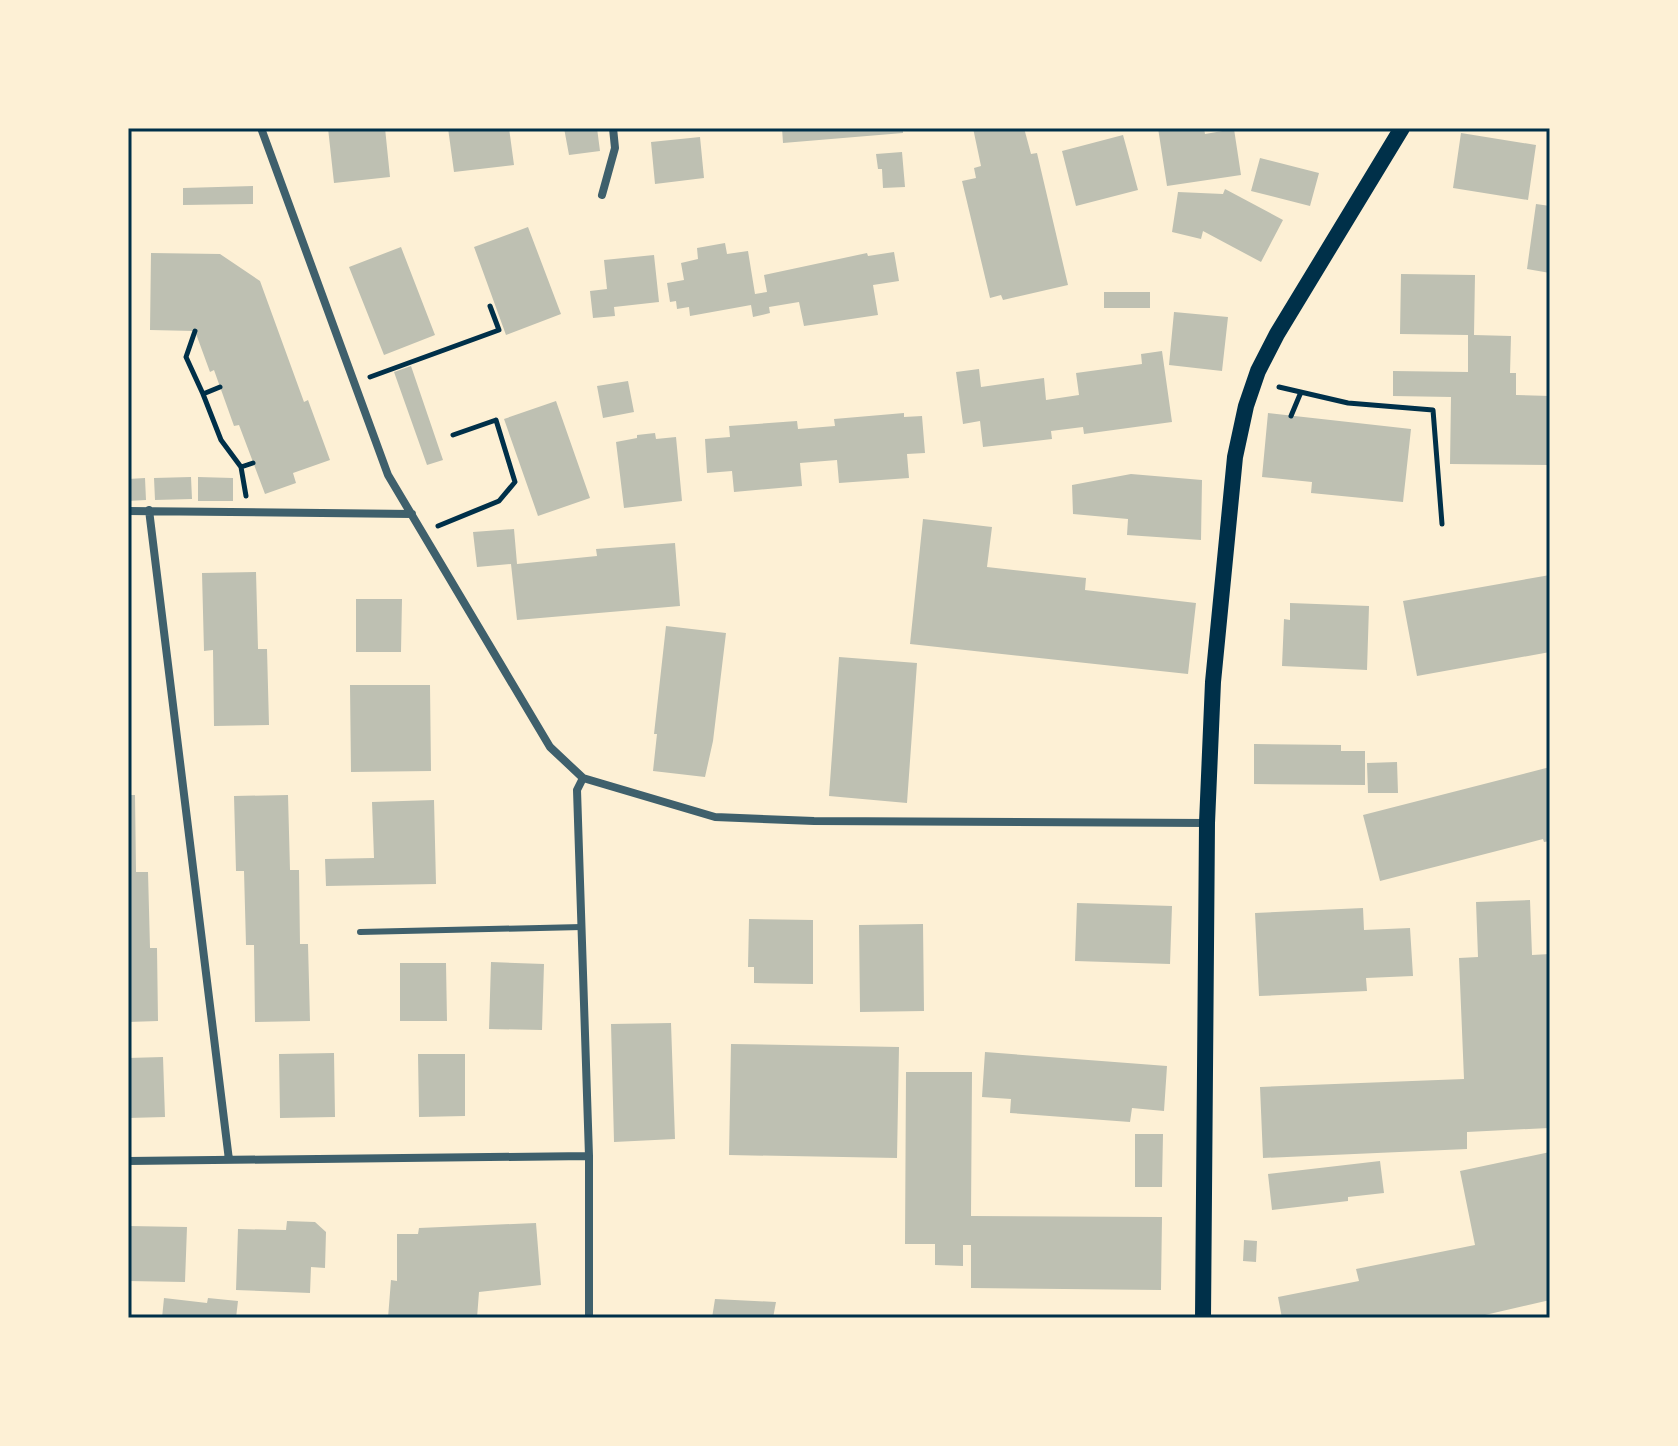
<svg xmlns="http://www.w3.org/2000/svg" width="1678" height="1446" font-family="'Noto Sans',sans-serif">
<rect width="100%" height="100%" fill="#fdf0d5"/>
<path fill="#bec0b2" d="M 328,128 L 385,128 L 390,177 L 334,183 Z
M 448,128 L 509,128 L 514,165 L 454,172 Z
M 564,128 L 597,128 L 600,151 L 569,155 Z
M 782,128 L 903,128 L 903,133 L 783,143 Z
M 973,128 L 1024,128 L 1031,154 L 1037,153 L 1068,285 L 1003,300 L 1001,295 L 990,298 L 962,181 L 976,178 L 974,168 L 981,166 Z
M 1158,128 L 1204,128 L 1205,134 L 1234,129 L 1241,175 L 1167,186 Z
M 1461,133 L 1536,145 L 1528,200 L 1453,188 Z
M 1123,135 L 1138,190 L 1076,206 L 1062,151 Z
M 700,137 L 704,178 L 655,184 L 651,142 Z
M 902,152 L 905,187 L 883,188 L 882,169 L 878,169 L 876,154 Z
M 1260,158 L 1319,173 L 1310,206 L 1251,191 Z
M 253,186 L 253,204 L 183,205 L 183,188 Z
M 1225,189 L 1283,220 L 1261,262 L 1203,231 L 1201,239 L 1172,232 L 1178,192 L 1223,194 Z
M 1536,204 L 1550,206 L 1550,273 L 1527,269 Z
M 528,227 L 561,314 L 506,335 L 474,247 Z
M 725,243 L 727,254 L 748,251 L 755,294 L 767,292 L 764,275 L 867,253 L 868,256 L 894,252 L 899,281 L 873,285 L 878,315 L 804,326 L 799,302 L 769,307 L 770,313 L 753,317 L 751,305 L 690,316 L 689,307 L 677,309 L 676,301 L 670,302 L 667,283 L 684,280 L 681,263 L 698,259 L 697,248 Z
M 401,247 L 435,335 L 384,355 L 349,267 Z
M 151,253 L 220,254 L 260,281 L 304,402 L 308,400 L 330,460 L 293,473 L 296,483 L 265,494 L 239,425 L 234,426 L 214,370 L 210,372 L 195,331 L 150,330 Z
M 654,255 L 659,302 L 614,307 L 615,316 L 593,318 L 590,291 L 607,289 L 604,260 Z
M 1401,274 L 1475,275 L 1474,335 L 1511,336 L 1510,373 L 1516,373 L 1516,395 L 1550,396 L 1550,465 L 1450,464 L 1451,397 L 1393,396 L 1393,371 L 1468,372 L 1468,335 L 1400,334 Z
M 1104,292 L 1150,292 L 1150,308 L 1104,308 Z
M 1174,312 L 1228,317 L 1222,371 L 1169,365 Z
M 1162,351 L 1172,422 L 1084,434 L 1083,427 L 1051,431 L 1052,439 L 983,447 L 980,421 L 963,424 L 956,372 L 979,369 L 981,387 L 1044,378 L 1046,400 L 1079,395 L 1076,373 L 1142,364 L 1141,354 Z
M 411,366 L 443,460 L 427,465 L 394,372 Z
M 628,381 L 634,412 L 603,418 L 597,386 Z
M 556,401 L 590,498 L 538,516 L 504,419 Z
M 904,413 L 904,417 L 922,416 L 925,453 L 907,454 L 909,478 L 839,483 L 837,460 L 800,463 L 802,486 L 734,492 L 732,471 L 707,473 L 705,439 L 730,437 L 729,426 L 797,421 L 798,429 L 835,426 L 834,419 Z
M 1268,413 L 1411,429 L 1403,502 L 1311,493 L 1312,482 L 1262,477 Z
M 655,433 L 656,439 L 676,437 L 682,501 L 624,508 L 616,442 L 637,438 L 637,435 Z
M 1131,474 L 1202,480 L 1201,540 L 1127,535 L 1128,519 L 1073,514 L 1072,485 Z
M 191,477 L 192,499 L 155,500 L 154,478 Z
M 198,477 L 233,478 L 233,501 L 198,501 Z
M 145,478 L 146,500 L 128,501 L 128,479 Z
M 923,519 L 992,527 L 987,567 L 1086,578 L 1085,590 L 1196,603 L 1188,674 L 910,644 Z
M 514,529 L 517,564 L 597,556 L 596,549 L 675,543 L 680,606 L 517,620 L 511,564 L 477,567 L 473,532 Z
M 256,572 L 258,649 L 267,649 L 269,725 L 214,726 L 213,650 L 204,651 L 202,573 Z
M 1550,575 L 1550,652 L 1417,676 L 1403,601 Z
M 356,599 L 402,599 L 401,652 L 356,652 Z
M 1290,603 L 1369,606 L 1367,670 L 1282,666 L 1284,619 L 1290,620 Z
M 666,626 L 726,633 L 713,741 L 705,777 L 653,771 L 657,734 L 654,734 Z
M 839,657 L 917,663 L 907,803 L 829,796 Z
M 350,685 L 430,685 L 431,771 L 351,772 Z
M 1254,744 L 1341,745 L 1341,751 L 1365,751 L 1365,785 L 1254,784 Z
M 1397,762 L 1398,793 L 1368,793 L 1367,763 Z
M 1550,767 L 1550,841 L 1544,842 L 1543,839 L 1380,881 L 1363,815 Z
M 128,795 L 135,795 L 136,872 L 148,872 L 150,948 L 157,948 L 158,1021 L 128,1022 Z
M 288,795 L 290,870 L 299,870 L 300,944 L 308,944 L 310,1021 L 255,1022 L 254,945 L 246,945 L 244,871 L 236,871 L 234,796 Z
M 434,800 L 436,884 L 326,886 L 325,859 L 374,858 L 372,802 Z
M 1530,900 L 1532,955 L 1550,954 L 1550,1062 L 1547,1062 L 1549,1128 L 1467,1132 L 1467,1149 L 1263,1158 L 1260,1087 L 1464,1079 L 1459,958 L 1478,957 L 1476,902 Z
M 1077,903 L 1172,906 L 1170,964 L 1075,961 Z
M 1363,908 L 1364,930 L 1410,928 L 1413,976 L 1366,978 L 1367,991 L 1259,996 L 1255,913 Z
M 749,919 L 813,920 L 813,984 L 754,983 L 754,967 L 748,967 Z
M 923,924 L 924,1011 L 860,1012 L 859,925 Z
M 491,962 L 544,964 L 542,1030 L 489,1029 Z
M 400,963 L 446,963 L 447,1021 L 400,1021 Z
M 671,1023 L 675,1139 L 614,1142 L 611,1024 Z
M 731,1044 L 899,1047 L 897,1158 L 729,1155 Z
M 985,1052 L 1167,1066 L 1164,1111 L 1132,1108 L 1130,1122 L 1010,1113 L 1011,1099 L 982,1097 Z
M 334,1053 L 335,1117 L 280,1118 L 279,1054 Z
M 418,1054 L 465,1054 L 465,1116 L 419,1117 Z
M 163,1057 L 165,1117 L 128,1118 L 128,1058 Z
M 906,1072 L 972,1072 L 971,1216 L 1162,1217 L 1161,1290 L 971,1288 L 971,1245 L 963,1245 L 963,1266 L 935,1265 L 935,1244 L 905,1244 Z
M 1135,1134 L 1163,1134 L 1162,1187 L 1135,1187 Z
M 1550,1152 L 1550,1300 L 1472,1318 L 1282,1318 L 1278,1297 L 1359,1281 L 1356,1269 L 1475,1245 L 1460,1171 Z
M 1380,1161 L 1384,1193 L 1348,1197 L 1348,1201 L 1272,1210 L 1268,1174 Z
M 287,1221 L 315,1222 L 326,1232 L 325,1268 L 311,1267 L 310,1293 L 236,1290 L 238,1229 L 286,1230 Z
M 536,1223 L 541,1285 L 479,1292 L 477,1318 L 388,1318 L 391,1280 L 397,1281 L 397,1234 L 418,1234 L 419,1228 Z
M 129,1226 L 187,1227 L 185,1282 L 128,1281 Z
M 1244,1240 L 1257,1241 L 1256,1262 L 1243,1261 Z
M 164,1298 L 207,1303 L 208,1298 L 238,1301 L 236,1318 L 162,1318 Z
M 715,1299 L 776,1302 L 773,1318 L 712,1318 Z"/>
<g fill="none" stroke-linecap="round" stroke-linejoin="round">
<path stroke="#003049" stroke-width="5" d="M 195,331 L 186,357 L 203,394
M 370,377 L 499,330 L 490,306
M 220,387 L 203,394 L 221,440 L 241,467 L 246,496
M 1279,387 L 1348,403 L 1433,410 L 1442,524
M 1291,416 L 1301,392
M 241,467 L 253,463
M 438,526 L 499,501 L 515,482 L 496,420 L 453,435"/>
<path stroke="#3f606c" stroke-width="6" d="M 360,932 L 582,927"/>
<path stroke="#3f606c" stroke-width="8" d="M 261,128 L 388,475 L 550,747 L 583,778 L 577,790 L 589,1156 L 589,1318
M 602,195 L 615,148 L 613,128
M 149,510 L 229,1160
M 128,511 L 412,514
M 583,778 L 715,817 L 814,821 L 1207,823
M 128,1161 L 589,1156"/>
<path stroke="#003049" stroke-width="16" d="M 1203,1318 L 1207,823 L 1213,682 L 1235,457 L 1246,406 L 1258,371 L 1277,334 L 1402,128"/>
</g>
<rect width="1678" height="1446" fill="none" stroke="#fdf0d5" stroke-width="260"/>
<rect x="130" y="130" width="1418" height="1186" fill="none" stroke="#003049" stroke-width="3"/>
</svg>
